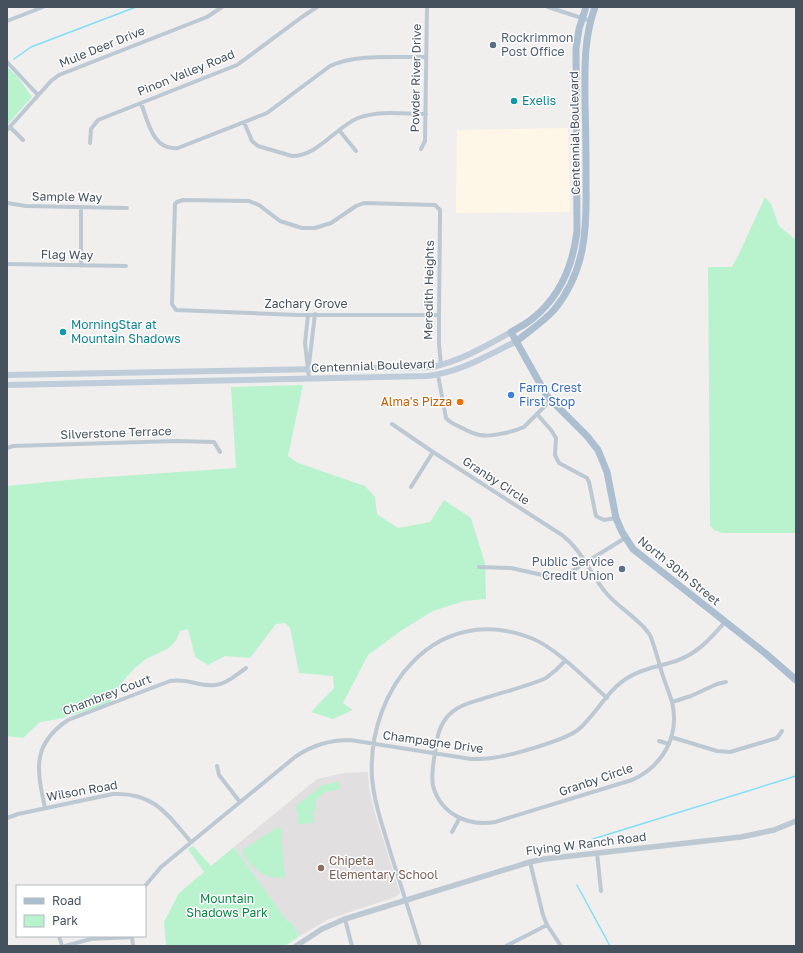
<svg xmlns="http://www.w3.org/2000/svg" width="803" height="953" font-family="'Golos Text',sans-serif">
<rect width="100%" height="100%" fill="#f1eeee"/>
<path fill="#fef6e6" d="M 568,128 L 570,212 L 456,213 L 457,130 Z"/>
<path fill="#e2dfe0" d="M 368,772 L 369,787 L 374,810 L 400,893 L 395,897 L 329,919 L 298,937 L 299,935 L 291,921 L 288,922 L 234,847 L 317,779 L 344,773 Z"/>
<path fill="#b8f3ce" d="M 7,67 L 17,76 L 32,97 L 7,125 Z
M 765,197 L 771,204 L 779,226 L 796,240 L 796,533 L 722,533 L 714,530 L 710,526 L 708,267 L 732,267 L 739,254 Z
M 303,385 L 288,456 L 298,463 L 365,486 L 375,497 L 377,514 L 398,528 L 430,522 L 444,500 L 471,518 L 485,563 L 486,599 L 464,601 L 433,611 L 402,630 L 368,655 L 343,703 L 353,710 L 333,719 L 311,712 L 334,688 L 333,676 L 299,673 L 290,628 L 285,623 L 276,624 L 250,658 L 225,656 L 208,665 L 195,657 L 188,629 L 180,631 C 174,653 155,651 141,663 C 126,674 118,689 109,704 L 59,719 L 40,722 L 23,738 L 7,736 L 7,486 L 78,479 L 236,468 L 231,387 Z
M 339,782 L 340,789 L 325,792 L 316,800 L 316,811 L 303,812 L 314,812 L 314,823 L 298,824 L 298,812 L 296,812 L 296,806 L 322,785 Z
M 278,827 L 281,829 L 285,877 C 267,882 248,866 242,850 Z
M 193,846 L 211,866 L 234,847 L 288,922 L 291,921 L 299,935 L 298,937 L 285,946 L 166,946 L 164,922 L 179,893 L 204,872 L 188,849 Z"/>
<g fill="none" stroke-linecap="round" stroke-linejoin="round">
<path stroke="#81dff4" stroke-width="1.5" d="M 14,59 L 31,47 L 136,7
M 593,839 L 796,776
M 577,885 L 610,946"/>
<path stroke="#bdc9d2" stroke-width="4" d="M 548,7 L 591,21
M 7,21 L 43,7
M 7,62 L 38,95
M 141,103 C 148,122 153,151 178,148 L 267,113 L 330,66 C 357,53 397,58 426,57
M 244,122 L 252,141 L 258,146 L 292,156 C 318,156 336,127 358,118 C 379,110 404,114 426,114
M 10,127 L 23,140
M 7,130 L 51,81 L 59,75 L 207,17 L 222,7
M 339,130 L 356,151
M 90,143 L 91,129 L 98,120 L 237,65 L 302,17 L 317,7
M 421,149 L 425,141 L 427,7
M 7,203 L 26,206 L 127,208
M 7,264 L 126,266
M 81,266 L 81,208
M 308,315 L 305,343 L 309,379
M 439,315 L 298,315 L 176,310 L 172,304 L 175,204 L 177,202 L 183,200 L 249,201 L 259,205 L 280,221 L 302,228 L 315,228 L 331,223 L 356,206 L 364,203 L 435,205 L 440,210 L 440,215 L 439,315 L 439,344 L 441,365
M 309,364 L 315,314
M 438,375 L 446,418 C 450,423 456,425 462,428 C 468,431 473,434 480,435 C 491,437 513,432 524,427 L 551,400
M 537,414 L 551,430 L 556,438 L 555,455 L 559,463 L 587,478 L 589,482 L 596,516 L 604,520 L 616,518
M 392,424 L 433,452 L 562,535 C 584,552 590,575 607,594 C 620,609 639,618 650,635 C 655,647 658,660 662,673 C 665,683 669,692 672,702 C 680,736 663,766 632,780 L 495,822 C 468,827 441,814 433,786 C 431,775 433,764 435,753 C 437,737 439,723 452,712 C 460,705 472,702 482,699 C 503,692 526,687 546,678 L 556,670 L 565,661
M 7,448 L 13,446 L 176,441 L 214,442 L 220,452
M 411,487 L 433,452
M 479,567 L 511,568 L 547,576 L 559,576 L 572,571 L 625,538
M 672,702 L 691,696 L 717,684 L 726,682
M 671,737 L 717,751 L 730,752 L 777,738 L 782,731
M 659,741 L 669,744
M 217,766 L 219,775 L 240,802
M 45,808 C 37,770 31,745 68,720 L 170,681 C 189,678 199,687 215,685 C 226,684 236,675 246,668
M 7,818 L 18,814 L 113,794 C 154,792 167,814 191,842
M 452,832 L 459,819
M 597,853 L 601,891
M 530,862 L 543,915 L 547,925 L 561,946
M 145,886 L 161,867 L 295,757 C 312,745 330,740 350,740 L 471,759 C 478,759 485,759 492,758 C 509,756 567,740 579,729 C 597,713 608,689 629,677 C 643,668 661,666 676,661 C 697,654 711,638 725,622
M 345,919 L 352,946
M 59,936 L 62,946
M 132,936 L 133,946
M 65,946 L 91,939 L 132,937
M 420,946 C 410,914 400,882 390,851 C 383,827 374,803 372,777 C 367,689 436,601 531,638 C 555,647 587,680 607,698
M 506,946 L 547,925"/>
<path stroke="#bdc9d2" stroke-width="5.5" d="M 296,946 L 322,929 L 345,919 L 530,862 L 544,859 L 741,837 L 774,830 L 796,821"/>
<path stroke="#bfccd9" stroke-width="6" d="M 7,375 L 432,367 C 461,361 486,346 511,332
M 7,385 L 427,376 C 461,372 486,356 517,341"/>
<path stroke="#abbfd0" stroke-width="7" d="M 586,7 L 579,29 L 576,49 L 577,231 C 573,265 560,297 532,319 C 526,324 518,328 511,332 L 547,396 L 587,436 L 598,450 L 607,472 L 616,518 L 622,532 L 633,549 L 765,653 L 796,680
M 517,341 C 529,331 543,322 554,310 C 585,272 587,231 586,184 C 586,158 586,132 585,106 C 585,71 583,40 595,7"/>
</g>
<g fill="#5c6f8a" stroke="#fff" stroke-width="1.5">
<circle cx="493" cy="45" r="4"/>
<circle cx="622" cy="569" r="4"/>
</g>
<g fill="#0f9aa8" stroke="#fff" stroke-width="1.5">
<circle cx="514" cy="101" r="4"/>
<circle cx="63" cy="332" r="4"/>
</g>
<circle fill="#3f7fe0" stroke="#fff" stroke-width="1.5" cx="511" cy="395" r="4"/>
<circle fill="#e8710a" stroke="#fff" stroke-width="1.5" cx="460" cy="402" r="4"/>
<circle fill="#8d6e63" stroke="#fff" stroke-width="1.5" cx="321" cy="868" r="4"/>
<g text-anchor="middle" stroke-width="3" stroke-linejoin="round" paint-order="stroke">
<g font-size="12" fill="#4e5e75" stroke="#fff" text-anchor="start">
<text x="501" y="42">Rockrimmon<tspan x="501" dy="14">Post Office</tspan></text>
<text x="614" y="566" text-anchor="end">Public Service<tspan x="614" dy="14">Credit Union</tspan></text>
</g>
<g font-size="12" fill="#45525e" stroke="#fff">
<text transform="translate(102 47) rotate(-22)" y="4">Mule Deer Drive</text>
<text transform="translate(186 73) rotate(-22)" y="4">Pinon Valley Road</text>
<text transform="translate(416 78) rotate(-89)" y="4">Powder River Drive</text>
<text transform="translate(575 133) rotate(-91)" y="4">Centennial Boulevard</text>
<text transform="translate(67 197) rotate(1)" y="4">Sample Way</text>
<text transform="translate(67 255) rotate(1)" y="4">Flag Way</text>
<text transform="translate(429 290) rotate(-89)" y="4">Meredith Heights</text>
<text x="306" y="308">Zachary Grove</text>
<text transform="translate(373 366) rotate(-2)" y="4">Centennial Boulevard</text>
<text transform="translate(116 433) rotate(-2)" y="4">Silverstone Terrace</text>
<text transform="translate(496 481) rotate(33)" y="4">Granby Circle</text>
<text transform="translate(679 571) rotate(39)" y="4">North 30th Street</text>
<text transform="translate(107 695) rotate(-21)" y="4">Chambrey Court</text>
<text transform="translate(433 742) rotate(8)" y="4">Champagne Drive</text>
<text transform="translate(596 780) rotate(-19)" y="4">Granby Circle</text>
<text transform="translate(82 791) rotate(-10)" y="4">Wilson Road</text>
<text transform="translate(586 844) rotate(-7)" y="4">Flying W Ranch Road</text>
</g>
<g font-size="12" fill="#0d838f" stroke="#fff" text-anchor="start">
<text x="522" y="105">Exelis</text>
<text x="71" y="329">MorningStar at<tspan x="71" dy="14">Mountain Shadows</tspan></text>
</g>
<g font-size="12" fill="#366cbe" stroke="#fff" text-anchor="start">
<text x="519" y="392">Farm Crest<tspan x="519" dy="14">First Stop</tspan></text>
</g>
<g font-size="12" fill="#c56008" stroke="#fff" text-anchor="end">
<text x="452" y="406">Alma's Pizza</text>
</g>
<g font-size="12" fill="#785e54" stroke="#fff" text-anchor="start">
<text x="329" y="865">Chipeta<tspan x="329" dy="14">Elementary School</tspan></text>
</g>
<g font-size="12" fill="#0e8647" stroke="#fff">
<text x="227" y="903">Mountain<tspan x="227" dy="14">Shadows Park</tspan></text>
</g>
</g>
<rect width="803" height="953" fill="none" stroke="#45525e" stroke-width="16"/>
<rect x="16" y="885" width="130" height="52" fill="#ffffff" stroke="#b5babf"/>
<rect x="24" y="898" width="20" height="6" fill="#abbfd0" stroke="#b5babf"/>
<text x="52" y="905" font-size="12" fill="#45525e">Road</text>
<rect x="24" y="915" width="20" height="12" fill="#b8f3ce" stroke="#b5babf"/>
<text x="52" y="925" font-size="12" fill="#45525e">Park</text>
</svg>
